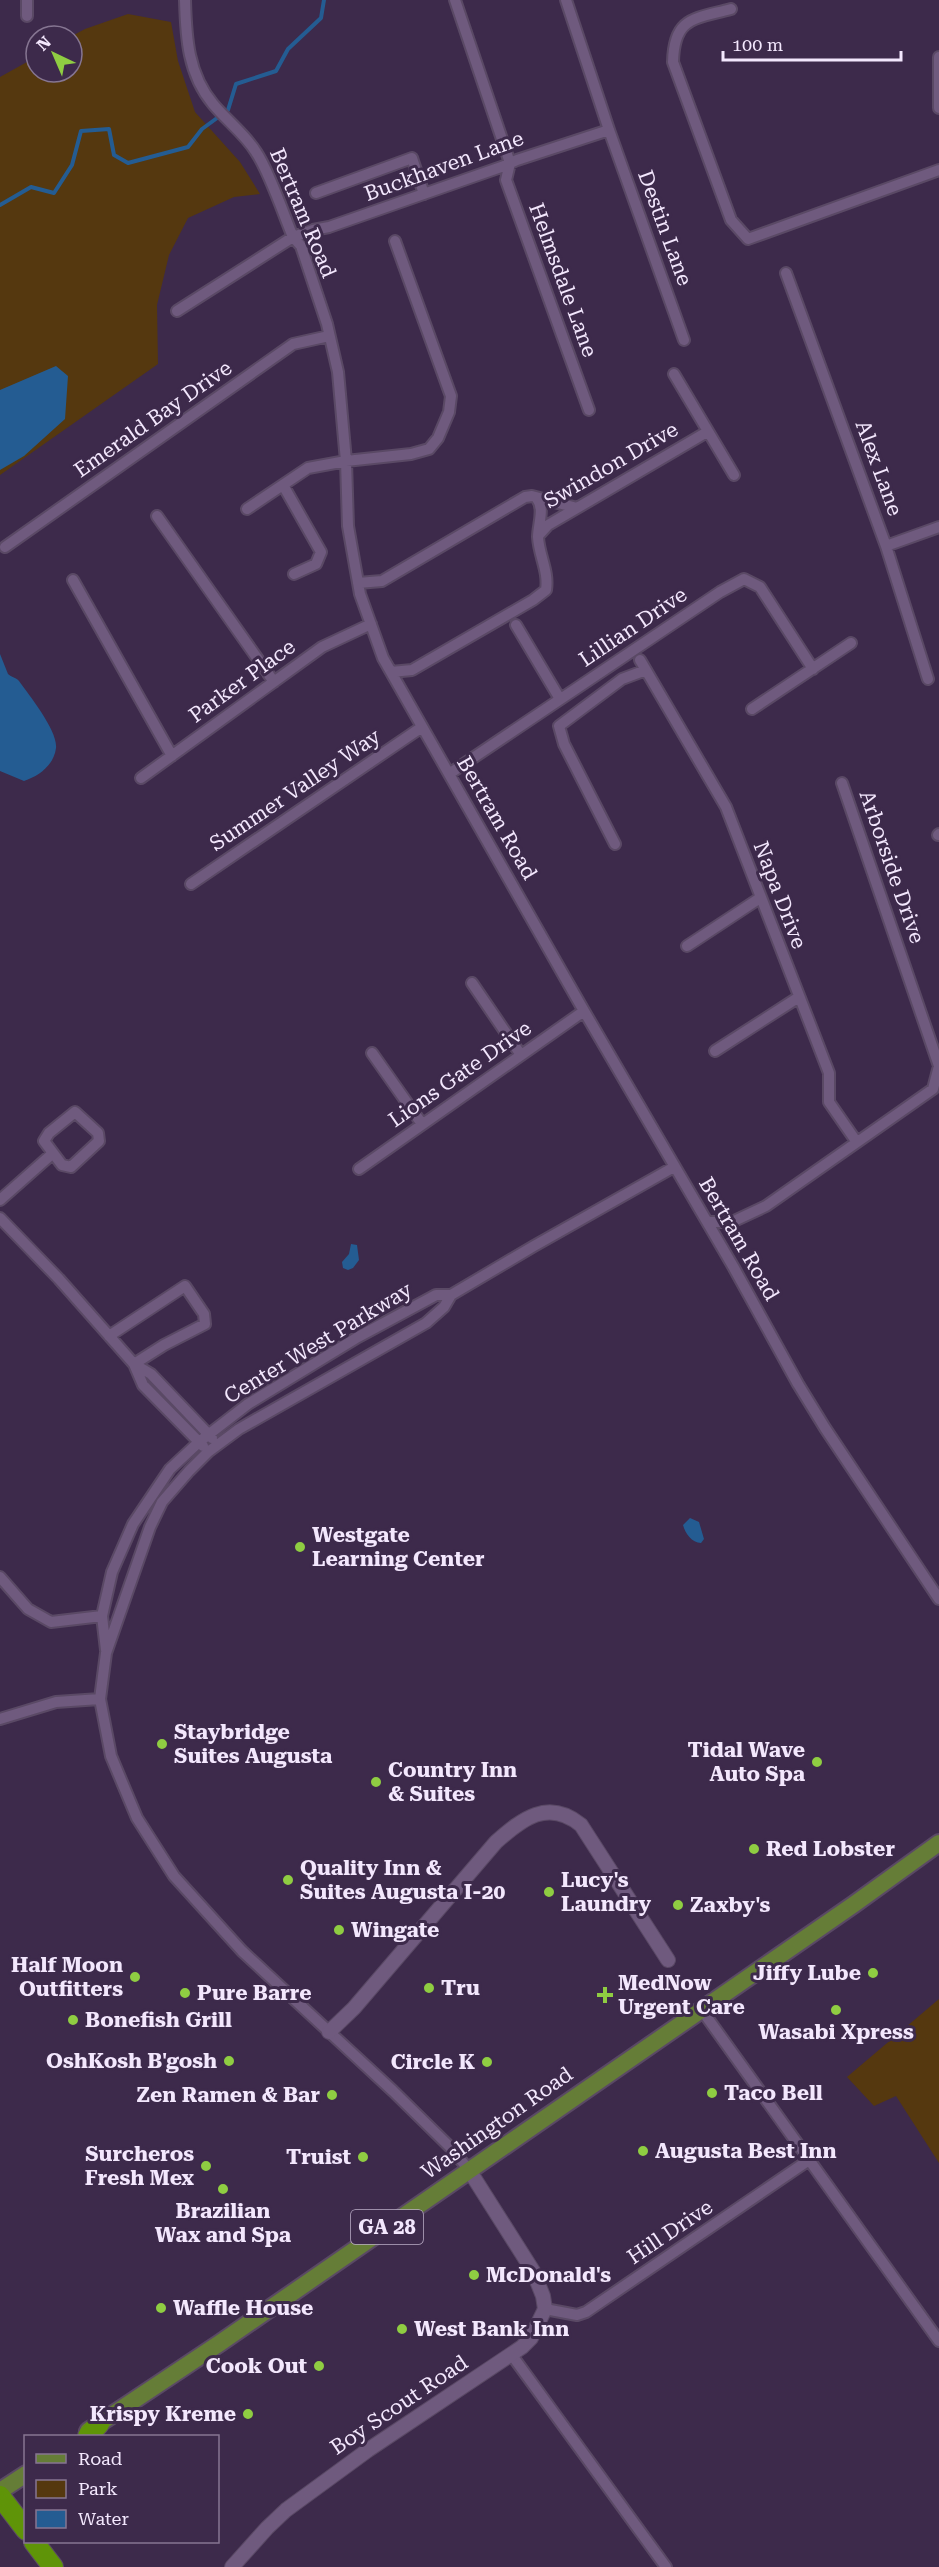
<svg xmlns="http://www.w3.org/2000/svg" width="939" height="2567" font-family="'Roboto Serif',serif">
<rect width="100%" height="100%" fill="#3d2a4b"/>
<path fill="#55380f" d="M 128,14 L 171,22 L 178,61 L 195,112 L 240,162 L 260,194 L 234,197 L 188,218 L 169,255 L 157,305 L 158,364 L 0,475 L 0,77 L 36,57 L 36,72 L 72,72 L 72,36 L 85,29 Z
M 939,1999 L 939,2163 L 896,2096 L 874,2106 L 847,2077 Z"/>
<path fill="#245c92" d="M 56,366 L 68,376 L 65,419 L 24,456 L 0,470 L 0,390 Z
M 0,654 L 8,674 C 11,677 17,678 19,681 C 29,695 58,731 56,748 C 54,765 39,776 24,781 L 0,771 Z
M 351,1244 L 357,1245 L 359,1260 L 353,1268 L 348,1270 L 343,1268 L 342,1262 L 349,1254 Z
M 690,1518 L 699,1522 L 704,1539 L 701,1543 C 692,1543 685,1533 683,1525 Z"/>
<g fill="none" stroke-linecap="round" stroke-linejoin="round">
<path stroke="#245c92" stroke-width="4" d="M 0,205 L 31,187 L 54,193 L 72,165 L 81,131 L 109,129 L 114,155 L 128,163 L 188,147 L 202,129 L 228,110 L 236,84 L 276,71 L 288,49 L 321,18 L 324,0"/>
<defs>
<path id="minor" d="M 185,0 C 186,38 188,74 213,104 C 227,121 245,134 256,152 C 270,173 283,213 293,237 L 301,246 L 327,324 L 338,372 L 346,461 L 348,526 L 360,594 L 383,658 L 584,1011 L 734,1268 L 798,1384 L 825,1428 L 939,1599
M 455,0 L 510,163 L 506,180 L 589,410
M 566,0 L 609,130 L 684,340
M 731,9 C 694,19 674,17 673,62 L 731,220 L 748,239 L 939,170
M 27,16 L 27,0
M 939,57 L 939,108
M 316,193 L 412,158 L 424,194
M 786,273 L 886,546 L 928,679
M 177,311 L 293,237 L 313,230 L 329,227 L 504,166 L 517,160 L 609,130
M 674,374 L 734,475
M 283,485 L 321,552 L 316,564 L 294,574
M 247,509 L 308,468 L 346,461 L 411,454 L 429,449 L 438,438 L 449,412 L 451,396 L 395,241
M 157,516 L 274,682
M 538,536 L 548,525 L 707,432
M 886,546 L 939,527
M 5,547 L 293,344 L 329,336
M 73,580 L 172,756
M 358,583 L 382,581 L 525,497 L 532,496 L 577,508
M 516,625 L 560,699
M 640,660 L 726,807 L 829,1073 L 829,1102 L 856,1141
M 391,672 L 412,670 L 533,600 L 546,590 C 549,571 539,556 538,537 C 538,525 545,508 537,499
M 752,709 L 851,643
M 449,774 L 720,592 L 744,579 L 760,587 L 813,669
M 141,778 L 322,647 L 371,624
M 938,835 L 939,834
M 615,844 L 564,744 L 559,726 L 622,679 L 646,670
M 191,884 L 422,727
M 687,946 L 760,898
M 472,983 L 521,1055
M 715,1051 L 799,997
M 372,1053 L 422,1124
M 75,1112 L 98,1133 L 99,1141 L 71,1167 L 62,1165 L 44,1141 L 49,1133 Z
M 359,1169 L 584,1011
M 0,1200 L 52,1154
M 0,1218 L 59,1279 L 134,1364 L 151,1374 L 212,1438
M 708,1222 L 732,1222 L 766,1206 L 933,1089 L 939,1066 L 842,783
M 109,1336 L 185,1286 L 204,1314 L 205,1324 L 164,1345 L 134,1364
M 134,1364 L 143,1385 L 203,1446
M 0,1577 L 28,1609 L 51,1622 L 102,1616
M 106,1650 L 102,1616 L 112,1572 L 133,1524 L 170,1469 L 199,1442 L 248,1404 L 358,1337 L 436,1295 L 451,1295
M 0,1719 L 56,1702 L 100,1699
M 701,2009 L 939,2341
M 469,2170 L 450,2147 L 393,2091 L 242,1951 L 174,1876 L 137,1818 L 111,1756 L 100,1699 L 106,1653 L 150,1527 L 162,1502 L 189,1471 L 208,1452 L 239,1429 L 426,1323 L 444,1307 L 451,1295 L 534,1246 L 674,1167
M 545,2309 L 577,2315 L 586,2312 L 809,2160
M 511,2354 L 666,2567"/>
<path id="tertiary" d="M 329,2032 L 354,2008 L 496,1842 C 522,1819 548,1798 581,1825 L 668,1960
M 232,2567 L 267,2528 L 286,2510 L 368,2450 L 522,2347 L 531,2338 L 545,2309 L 543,2296 L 533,2271 L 469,2170"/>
<path id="primary" d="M 88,2431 L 220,2343 L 853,1905 L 939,1843
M 0,2491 L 26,2474"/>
<path id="motorway" d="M 88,2436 L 99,2424
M 0,2496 L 26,2530
M 34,2542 L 53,2567"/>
</defs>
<use href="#minor" stroke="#5a4965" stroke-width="14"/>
<use href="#tertiary" stroke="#5a4965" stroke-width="16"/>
<use href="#primary" stroke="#5a4965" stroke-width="20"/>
<use href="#motorway" stroke="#5a4965" stroke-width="22"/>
<use href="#minor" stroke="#6f5a7e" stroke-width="10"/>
<use href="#tertiary" stroke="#6f5a7e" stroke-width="14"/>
<use href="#primary" stroke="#657d37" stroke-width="16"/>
<use href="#motorway" stroke="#5f9408" stroke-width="20"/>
</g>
<g fill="#8fcd42" stroke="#3d2a4b" stroke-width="2">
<circle cx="300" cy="1547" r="6"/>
<circle cx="162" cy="1744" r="6"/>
<circle cx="817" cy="1762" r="6"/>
<circle cx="376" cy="1782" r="6"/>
<circle cx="754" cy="1849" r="6"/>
<circle cx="288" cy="1880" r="6"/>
<circle cx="549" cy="1892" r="6"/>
<circle cx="678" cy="1905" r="6"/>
<circle cx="339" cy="1930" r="6"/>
<circle cx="873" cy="1973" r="6"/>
<circle cx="135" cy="1977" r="6"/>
<circle cx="429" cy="1988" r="6"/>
<circle cx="185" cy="1993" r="6"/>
<path d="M602 1986h6v6h6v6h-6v6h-6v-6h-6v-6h6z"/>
<circle cx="836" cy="2010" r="6"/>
<circle cx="73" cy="2020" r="6"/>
<circle cx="229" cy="2061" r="6"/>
<circle cx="487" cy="2062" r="6"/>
<circle cx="712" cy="2093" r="6"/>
<circle cx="332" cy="2095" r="6"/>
<circle cx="643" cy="2151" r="6"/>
<circle cx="363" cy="2157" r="6"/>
<circle cx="206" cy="2166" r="6"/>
<circle cx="223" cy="2189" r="6"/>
<circle cx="474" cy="2275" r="6"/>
<circle cx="161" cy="2308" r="6"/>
<circle cx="402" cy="2329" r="6"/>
<circle cx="319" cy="2366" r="6"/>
<circle cx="248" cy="2414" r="6"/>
</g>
<g text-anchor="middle" stroke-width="6" stroke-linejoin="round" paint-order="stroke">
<rect fill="#3d2a4b" stroke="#bcaec8" stroke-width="1.5" x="351" y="2210" width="72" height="34" rx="4.5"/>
<g font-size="20" font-weight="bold" fill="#f3e7fd">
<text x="387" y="2234">GA 28</text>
</g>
<g font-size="21" fill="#f3e7fd" stroke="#3d2a4b">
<text transform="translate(444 166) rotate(-20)" y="7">Buckhaven Lane</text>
<text transform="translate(303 213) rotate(67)" y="7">Bertram Road</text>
<text transform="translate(665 228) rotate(70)" y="7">Destin Lane</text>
<text transform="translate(563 280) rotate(70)" y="7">Helmsdale Lane</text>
<text transform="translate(153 419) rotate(-35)" y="7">Emerald Bay Drive</text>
<text transform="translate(611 465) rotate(-30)" y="7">Swindon Drive</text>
<text transform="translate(879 468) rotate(70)" y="7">Alex Lane</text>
<text transform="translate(633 627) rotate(-34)" y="7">Lillian Drive</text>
<text transform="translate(242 681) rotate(-36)" y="7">Parker Place</text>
<text transform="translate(295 790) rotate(-34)" y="7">Summer Valley Way</text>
<text transform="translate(497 818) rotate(60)" y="7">Bertram Road</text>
<text transform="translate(892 867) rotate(71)" y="7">Arborside Drive</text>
<text transform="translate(780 895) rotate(69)" y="7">Napa Drive</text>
<text transform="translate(460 1074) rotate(-35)" y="7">Lions Gate Drive</text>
<text transform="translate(739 1239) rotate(60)" y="7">Bertram Road</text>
<text transform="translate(318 1343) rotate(-31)" y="7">Center West Parkway</text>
<text transform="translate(497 2123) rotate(-35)" y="7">Washington Road</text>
<text transform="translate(670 2232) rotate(-34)" y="7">Hill Drive</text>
<text transform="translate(399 2405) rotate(-34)" y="7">Boy Scout Road</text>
</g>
<g font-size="21" font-weight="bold" fill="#f3e7fd" stroke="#3d2a4b" text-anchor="start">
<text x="312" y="1542">Westgate<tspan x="312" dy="24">Learning Center</tspan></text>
<text x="174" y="1739">Staybridge<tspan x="174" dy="24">Suites Augusta</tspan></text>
<text x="805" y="1757" text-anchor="end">Tidal Wave<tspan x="805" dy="24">Auto Spa</tspan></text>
<text x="388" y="1777">Country Inn<tspan x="388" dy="24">&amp; Suites</tspan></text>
<text x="766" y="1856">Red Lobster</text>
<text x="300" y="1875">Quality Inn &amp;<tspan x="300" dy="24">Suites Augusta I-20</tspan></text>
<text x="561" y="1887">Lucy's<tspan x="561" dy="24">Laundry</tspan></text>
<text x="690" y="1912">Zaxby's</text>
<text x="351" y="1937">Wingate</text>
<text x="123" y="1972" text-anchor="end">Half Moon<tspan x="123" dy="24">Outfitters</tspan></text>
<text x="861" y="1980" text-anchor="end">Jiffy Lube</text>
<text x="618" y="1990">MedNow<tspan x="618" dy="24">Urgent Care</tspan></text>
<text x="441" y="1995">Tru</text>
<text x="197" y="2000">Pure Barre</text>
<text x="85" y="2027">Bonefish Grill</text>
<text x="836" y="2039" text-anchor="middle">Wasabi Xpress</text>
<text x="217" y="2068" text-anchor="end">OshKosh B'gosh</text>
<text x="475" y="2069" text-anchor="end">Circle K</text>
<text x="724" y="2100">Taco Bell</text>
<text x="320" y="2102" text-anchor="end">Zen Ramen &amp; Bar</text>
<text x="655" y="2158">Augusta Best Inn</text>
<text x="194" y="2161" text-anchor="end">Surcheros<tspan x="194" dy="24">Fresh Mex</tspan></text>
<text x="351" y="2164" text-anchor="end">Truist</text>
<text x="223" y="2218" text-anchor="middle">Brazilian<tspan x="223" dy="24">Wax and Spa</tspan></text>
<text x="486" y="2282">McDonald's</text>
<text x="173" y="2315">Waffle House</text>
<text x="414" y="2336">West Bank Inn</text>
<text x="307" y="2373" text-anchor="end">Cook Out</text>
<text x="236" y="2421" text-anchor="end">Krispy Kreme</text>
</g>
</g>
<rect x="24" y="2435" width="195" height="108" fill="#3d2a4b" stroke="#867692" stroke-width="1.5"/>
<rect x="36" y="2454" width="30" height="9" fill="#657d37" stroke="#867692" stroke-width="1.5"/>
<text x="78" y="2465" font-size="18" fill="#f3e7fd">Road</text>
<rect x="36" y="2480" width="30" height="18" fill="#55380f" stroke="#867692" stroke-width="1.5"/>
<text x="78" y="2495" font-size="18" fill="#f3e7fd">Park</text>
<rect x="36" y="2510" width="30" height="18" fill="#245c92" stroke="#867692" stroke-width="1.5"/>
<text x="78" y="2525" font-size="18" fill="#f3e7fd">Water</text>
<g transform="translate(54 54) rotate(316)"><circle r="28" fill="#3d2a4b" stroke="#867692" stroke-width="1.5"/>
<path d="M0-4.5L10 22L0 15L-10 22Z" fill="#8fcd42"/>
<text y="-9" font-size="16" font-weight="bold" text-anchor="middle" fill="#f3e7fd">N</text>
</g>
<path d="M723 51v9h178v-9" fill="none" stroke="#f3e7fd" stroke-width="3"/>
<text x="732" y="51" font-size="18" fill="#f3e7fd" stroke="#3d2a4b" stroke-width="4.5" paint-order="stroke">100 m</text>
</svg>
